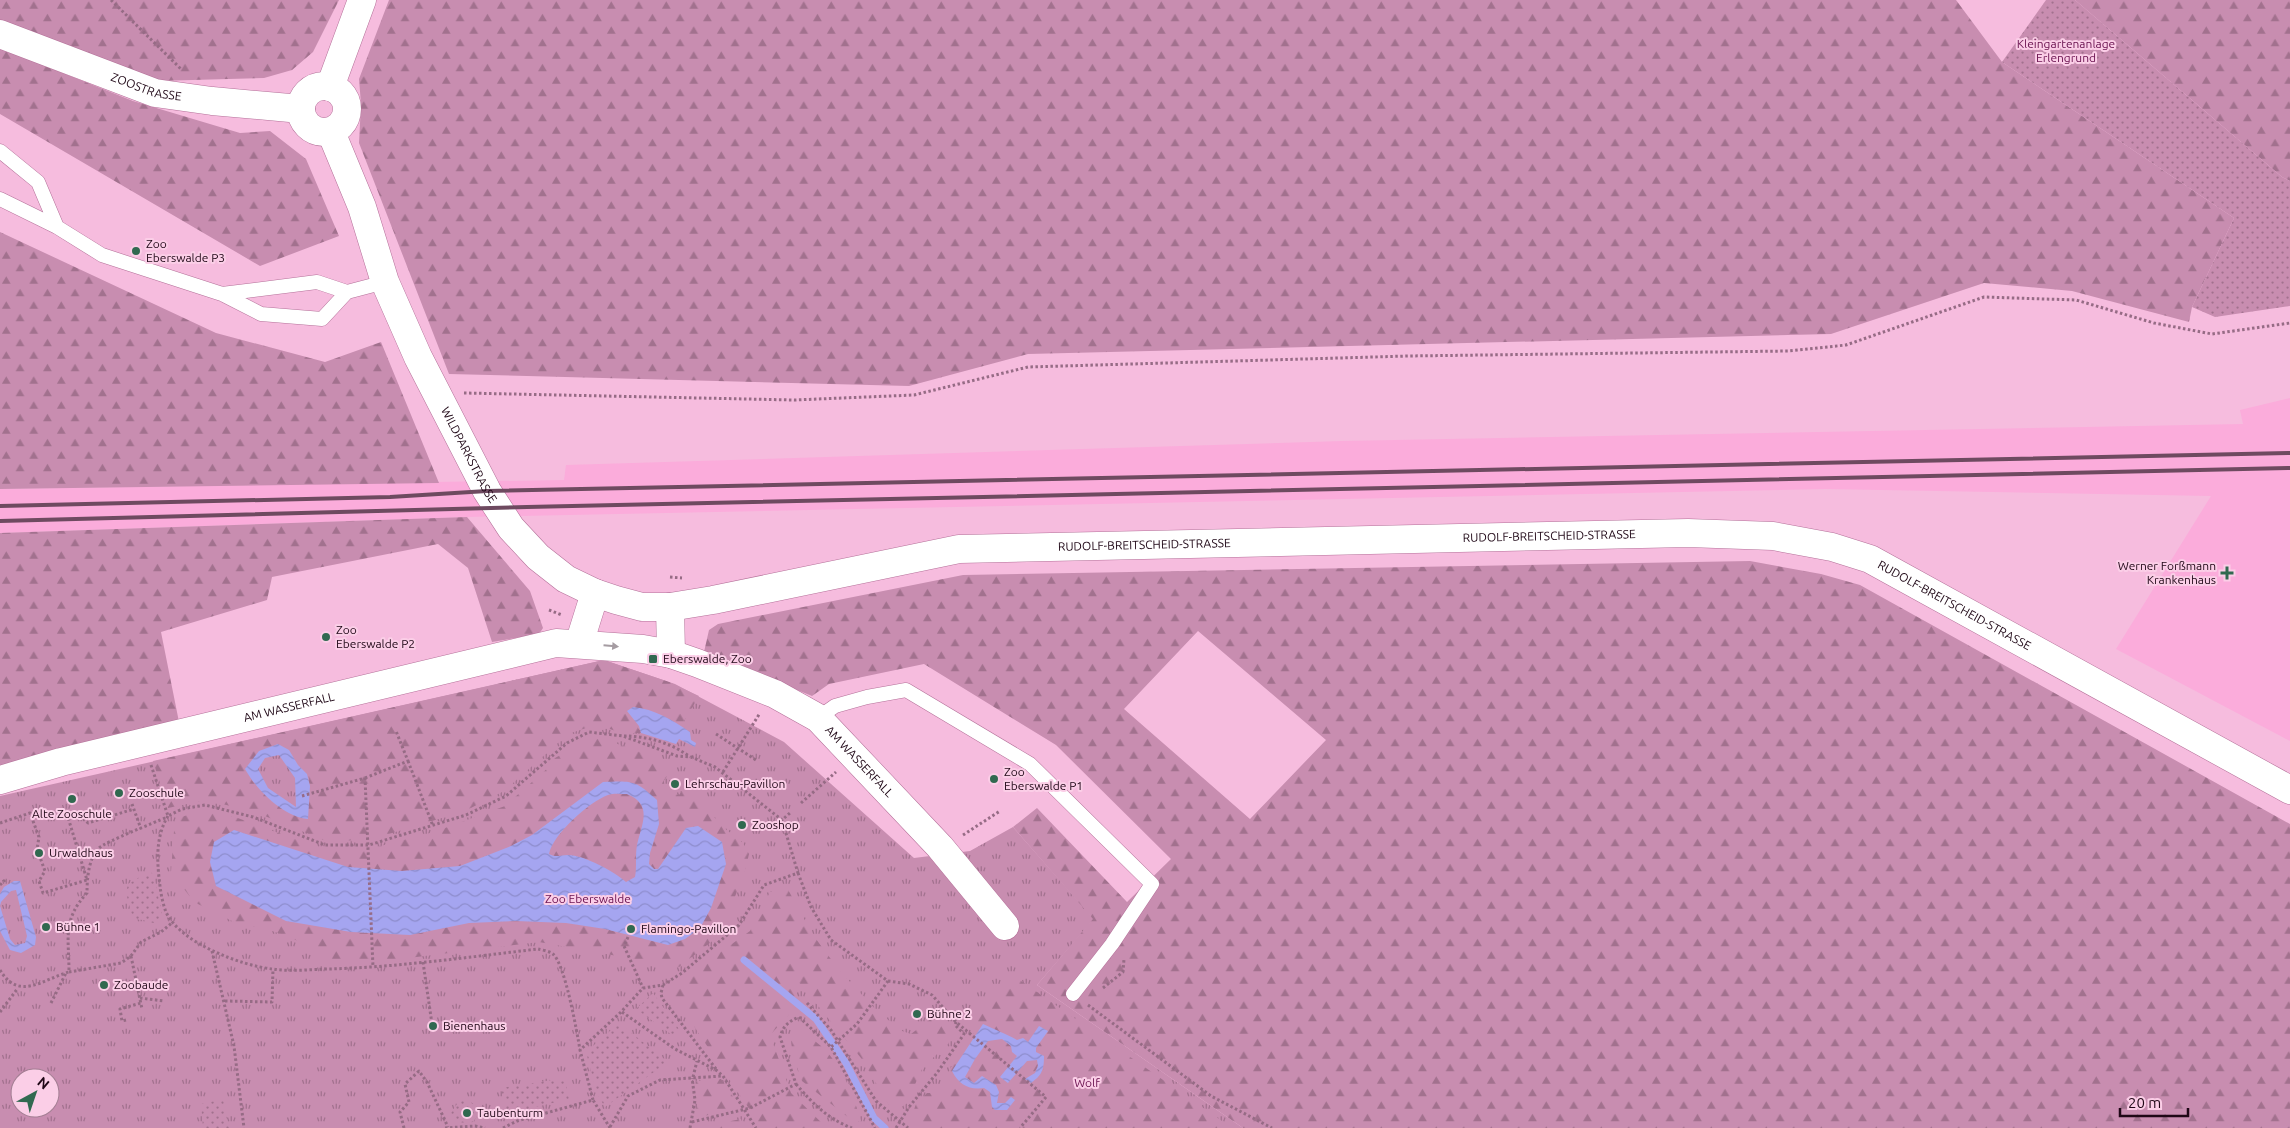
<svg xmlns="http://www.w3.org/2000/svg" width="2290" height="1128" font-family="Ubuntu,sans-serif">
<defs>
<pattern id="grass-tufts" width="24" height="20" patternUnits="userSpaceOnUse" patternTransform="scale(1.25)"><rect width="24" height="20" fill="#c88db0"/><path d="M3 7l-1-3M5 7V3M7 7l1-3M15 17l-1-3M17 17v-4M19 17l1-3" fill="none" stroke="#a2718e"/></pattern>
<pattern id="forest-firs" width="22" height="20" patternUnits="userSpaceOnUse" patternTransform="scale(1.25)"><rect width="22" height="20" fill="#c88db0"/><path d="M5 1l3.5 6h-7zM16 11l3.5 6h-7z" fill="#a2718e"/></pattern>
<pattern id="garden-dots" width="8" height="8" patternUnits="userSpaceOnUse" patternTransform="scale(1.25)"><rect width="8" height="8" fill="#c88db0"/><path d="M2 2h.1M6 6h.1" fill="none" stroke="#a2718e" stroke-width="1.8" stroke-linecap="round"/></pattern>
<pattern id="water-waves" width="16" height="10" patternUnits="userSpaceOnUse" patternTransform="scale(1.25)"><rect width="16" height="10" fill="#a5a5f0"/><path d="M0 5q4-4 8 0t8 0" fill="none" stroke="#8e8dcd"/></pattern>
</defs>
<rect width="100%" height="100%" fill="#f6bcde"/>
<path fill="#fbacdb" d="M 2290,398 L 2290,741 L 2116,649 L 2211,496 L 1826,489 L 467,517 L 0,533 L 0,489 L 564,480 L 566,465 L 1342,441 L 2243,424 L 2240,410 Z"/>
<path fill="url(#grass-tufts)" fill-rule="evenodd" d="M 604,660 L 675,684 L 784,742 L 914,858 L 970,851 L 1013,827 L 1094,919 L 1037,985 L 1243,1128 L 0,1128 L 0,796 ZM 20,1078 L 50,1078 L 50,1108 L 20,1108 Z"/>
<path fill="url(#forest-firs)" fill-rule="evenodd" d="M 0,0 L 339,0 L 313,52 L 292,70 L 264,78 L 156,81 L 0,21 Z
M 389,0 L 1956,0 L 2002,62 L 2234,218 L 2192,307 L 2189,322 L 2072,291 L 1984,283 L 1831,334 L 1028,354 L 909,386 L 449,374 L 359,143 L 361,104 L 359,79 Z
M 2075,0 L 2290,0 L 2290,181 L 2282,177 Z
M 0,48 L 133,101 L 240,133 L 270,131 L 306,159 L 339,236 L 260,266 L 0,114 Z
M 0,232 L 216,333 L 325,362 L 381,342 L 439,483 L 0,489 Z
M 467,517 L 530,591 L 543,628 L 539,634 L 492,642 L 468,568 L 438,544 L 272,577 L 267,600 L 161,632 L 180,727 L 0,772 L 0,533 Z
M 1750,561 L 1821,574 L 1860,585 L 2290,824 L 2290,1128 L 1243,1128 L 1037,985 L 1093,919 L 1013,827 L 1037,808 L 1127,902 L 1171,859 L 1056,745 L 924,664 L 829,684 L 812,696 L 704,652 L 709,630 L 718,624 L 963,575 ZM 1198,631 L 1326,740 L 1250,819 L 1124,709 Z
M 604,660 L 669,682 L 699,696 L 681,726 L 660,714 L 632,718 L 641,733 L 624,734 L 610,729 L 589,727 L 568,734 L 504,791 L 465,811 L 369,840 L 326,841 L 255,812 L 206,800 L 168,808 L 153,761 ZM 283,745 L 289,750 L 309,778 L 310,786 L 308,819 C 281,810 258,794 245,769 Z
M 590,739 L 604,739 L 651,756 L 670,772 L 663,782 L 667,792 L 679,795 L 686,786 L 723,827 L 743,843 L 749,854 L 745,871 L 720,935 L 679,967 L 539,942 L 392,960 L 335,962 L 292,938 L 261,927 L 242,926 L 194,902 L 171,872 L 174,831 L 181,817 L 205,810 L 235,817 L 322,849 L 365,850 L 434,832 L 505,806 L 549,767 L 555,758 ZM 626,782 L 659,824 L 650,854 L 649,864 L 654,869 L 658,869 L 686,828 L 668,945 L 605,929 L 566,923 L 516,921 L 469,923 L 410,935 L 351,932 L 286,921 L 234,830 L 348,867 L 402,871 L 460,866 L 511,846 Z
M 627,794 C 654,805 641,824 637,845 C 635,856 637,867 635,877 L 626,882 C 615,872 583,855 568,855 C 560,855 557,858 549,854 C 553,834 588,802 608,795 C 613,793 622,794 627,794 Z
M 786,886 L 813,935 L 839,970 L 877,1011 L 902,1031 L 911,1034 L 936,1015 L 942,1016 L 953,1028 L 948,1044 L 923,1067 L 906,1104 L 898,1109 L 889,1105 L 861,1058 L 796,979 L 797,996 L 788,1016 L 770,1035 L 791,1093 L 827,1128 L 762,1128 L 669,989 L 750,931 L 770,892 Z
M 1014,976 L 1232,1128 L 921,1128 L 909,1124 L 916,1104 L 927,1093 L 939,1093 L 946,1087 L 950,1069 L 979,1024 L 974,1020 L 975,1012 ZM 1003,1031 C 1010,1035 1031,1043 1035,1047 C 1038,1052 1041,1062 1044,1069 L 1025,1079 C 1032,1072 1039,1072 1038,1060 L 1027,1061 L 1008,1083 L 1000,1076 L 1017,1056 L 1011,1046 L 1002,1039 L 988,1041 L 975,1059 L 965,1077 L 974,1083 L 999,1092 L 997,1103 L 1005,1103 L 992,1106 L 990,1092 L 984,1088 L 975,1089 L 953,1071 L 997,1032 Z
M 804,1034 C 837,1052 851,1087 861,1121 L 855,1122 L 849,1118 L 802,1081 L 793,1056 L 791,1041 Z
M 721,1079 L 740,1107 L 696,1118 L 698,1101 L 696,1081 Z
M 741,1119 L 744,1128 L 700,1128 L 701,1127 Z"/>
<path fill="url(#garden-dots)" d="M 2046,0 L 2075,0 L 2282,177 L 2290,181 L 2290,306 L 2215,317 L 2192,307 L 2234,218 L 2002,62 Z
M 150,871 L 154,876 L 163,919 L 157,924 L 143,920 L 133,919 L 126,893 L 128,884 Z
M 653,993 L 679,1029 L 675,1037 L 636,1009 Z
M 619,1023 L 668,1062 L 605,1107 L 597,1094 L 586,1052 Z
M 565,1078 L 569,1099 L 507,1114 L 501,1088 Z
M 223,1099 L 229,1128 L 203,1128 L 201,1104 Z
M 459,1101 L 469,1101 L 477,1106 L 478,1115 L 473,1122 C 462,1123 456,1124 451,1113 Z"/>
<path fill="url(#water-waves)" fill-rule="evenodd" d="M 633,707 C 655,709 672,720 690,732 L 691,740 L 696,743 L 695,747 L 679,739 L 676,744 L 641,733 L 639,726 L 627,711 Z
M 278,744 L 289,750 L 298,765 L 307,774 L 310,786 L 308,819 C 283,817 256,789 245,769 L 259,751 ZM 279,755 L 295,778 L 296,807 L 268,788 L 258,769 L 265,758 Z
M 603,782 C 633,781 635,780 657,800 L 659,824 L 650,853 L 649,864 L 654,869 L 658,869 L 686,828 L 698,826 L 722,842 L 726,864 L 711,908 L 700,928 L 685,939 L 668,945 L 605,929 L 566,923 L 516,921 L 469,923 L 410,935 L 351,932 L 286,921 L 216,886 L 210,862 L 214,842 L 234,830 L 348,867 L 402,871 L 460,866 L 511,846 L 532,835 ZM 627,794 C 654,805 641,825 637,845 C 635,856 637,867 635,877 L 626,882 C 615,872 584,855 568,855 C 560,855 557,858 549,854 C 553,834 589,802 608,795 C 613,793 621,794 627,794 Z
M 14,881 L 20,881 L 36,937 L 35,945 L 21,953 L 10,950 L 0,931 L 0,894 L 4,887 ZM 16,890 L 27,936 L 25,943 L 15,945 L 10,939 L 0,906 L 1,902 L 11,891 Z
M 983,1024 C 995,1030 1005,1033 1017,1040 L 1023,1038 L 1028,1042 L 1039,1026 L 1048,1031 L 1036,1048 L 1036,1052 L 1044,1056 C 1044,1070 1042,1075 1031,1083 L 1025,1079 L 1035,1073 L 1038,1066 L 1037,1060 L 1027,1061 L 1008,1083 L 1000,1077 L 1017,1056 L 1012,1052 L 1011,1046 L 1002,1039 L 988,1041 L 975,1059 L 965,1077 L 974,1083 L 982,1076 L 996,1085 L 999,1092 L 997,1103 L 1005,1103 L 1011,1097 L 1015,1100 L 1007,1110 L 995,1110 L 992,1107 L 990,1092 L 984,1088 C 969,1090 959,1085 952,1071 Z"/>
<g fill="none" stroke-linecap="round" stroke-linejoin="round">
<path stroke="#a5a5f0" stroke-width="7" d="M 744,960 L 816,1019 L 846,1063 L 874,1118 L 885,1128"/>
<defs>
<path id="service" d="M 0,151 L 38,182 L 57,227
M 0,199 L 57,227 L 102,255 L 222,294 L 261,314 L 322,319 L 347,292
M 222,294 L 317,282 L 347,292 L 385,282
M 818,718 L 835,706 L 867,697 L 906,690 L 1030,764 L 1152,884 L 1112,944 L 1073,994"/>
<g id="minor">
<path id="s1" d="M 0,34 L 155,93 L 212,101 L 301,109"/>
<circle cx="324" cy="109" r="23"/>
<path d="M 330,87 L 362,0"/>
<path id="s2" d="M 331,132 L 362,207 L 385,282 L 418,357 L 487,491 L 511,528 L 538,557 L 566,579 L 595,593 L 616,600 L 642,607 L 670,607 L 713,600 L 959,549 L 1688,533 L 1773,536 L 1832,547 L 1870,559 L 2290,790"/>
<path d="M 670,607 L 671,654"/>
<path d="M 579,644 L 595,593"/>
<path id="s3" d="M 0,780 L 61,762 L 556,643 L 643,649 L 671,654 L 697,663 L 775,694 L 818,718 L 940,847 L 1005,926"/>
</g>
</defs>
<use href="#service" stroke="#b47099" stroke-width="15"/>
<use href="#minor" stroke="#b47099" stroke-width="29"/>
<path stroke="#966b85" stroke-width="3" stroke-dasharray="2.5 2.5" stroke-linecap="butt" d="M 111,0 L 182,70
M 464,393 L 794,400 L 914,395 L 1028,367 L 1408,356 L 1788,351 L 1846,345 L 1984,297 L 2076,300 L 2154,323 L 2212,334 L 2290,323
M 670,577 L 682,578
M 549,610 L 562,615
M 716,734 L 756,760
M 624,736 C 647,736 672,743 690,757
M 408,761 L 433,826
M 151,765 L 168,816 L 182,809 L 205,805 L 253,817 L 325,845 L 369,845 L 466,815 L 506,796 L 567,743 L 589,732 L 623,736 L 677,756 L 691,757 L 715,767 L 782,820 L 791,812
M 723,772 L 760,713
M 365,778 L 408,761 L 396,731
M 302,796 L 365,778 L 373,967
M 801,803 L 836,772
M 132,804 L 141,829
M 168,816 C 155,837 157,863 160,886 C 161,895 163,904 166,912 C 180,943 242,966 273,969 C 292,972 312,969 330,969 C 400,967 469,957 538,949 C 542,950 549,951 553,954 C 565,964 577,1032 580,1050
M 0,823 L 30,813 L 39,837 L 37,849 L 45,871 L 39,881 L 43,893 L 87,880 L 67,814 L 77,813 L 88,823 L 134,809
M 963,835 L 1000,811
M 798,873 L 811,907 L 831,940 L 888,981 L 857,1024 L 831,1047
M 0,885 L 5,880
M 628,937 L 624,946 L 643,988
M 212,951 L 234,1046 L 244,1128
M 131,956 L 142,1009
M 423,962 L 432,1024
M 0,970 C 19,1002 43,979 69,972 C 69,938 62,920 87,893 C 87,880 88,859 99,848 C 107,841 154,823 167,817
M 69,972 L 121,963 L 131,956 L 141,942 L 161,932 L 173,922
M 888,981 L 909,984 L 932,995 L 956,1022 L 1046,1097 L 1020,1128
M 663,985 L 661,993 L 662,998 L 716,1069
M 1103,988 L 1123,972 L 1124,959
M 140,998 L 164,1001
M 225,1001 L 272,1002 L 273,969
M 51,1003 L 66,973
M 807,1003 L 831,1030 L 876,1101 L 908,1128
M 1088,1005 L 1211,1096 L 1272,1128
M 0,1012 L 18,988
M 622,1012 L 675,1049 L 716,1070 L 723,1076 L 756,1128
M 126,1020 L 122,1021 L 120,1009 L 141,1003
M 693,1077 L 697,1061
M 796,1084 C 813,1104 828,1119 852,1128
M 593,1100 L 580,1050 L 621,1012 L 643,988 L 663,985 L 682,973 L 739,925 L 764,885 L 798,873 L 782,820
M 692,1122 L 750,1108 L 796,1084 L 780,1037 C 783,1026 789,1021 799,1017 L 831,1047 L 875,1128
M 610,1127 L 628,1096 L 660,1080 L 722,1076
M 404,1128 L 400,1112 L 409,1102 L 405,1084 L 419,1071 L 427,1082 L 448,1127
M 445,1128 L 475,1126 L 485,1128
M 503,1128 L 517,1121 L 593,1100 L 610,1128
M 690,1128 L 695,1100 L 692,1078
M 896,1128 L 909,1107 L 937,1073 L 964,1034 L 955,1025 L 956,1022"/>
<use href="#service" stroke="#fff" stroke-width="14"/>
<use href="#minor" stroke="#fff" stroke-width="28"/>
<path stroke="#6e4a60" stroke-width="4" d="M 0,506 L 390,497 L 487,491 L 2290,453
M 0,521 L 527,507 L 2290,468"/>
</g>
<defs><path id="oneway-solid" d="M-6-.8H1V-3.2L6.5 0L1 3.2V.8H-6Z" transform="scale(1.25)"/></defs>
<use fill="#a59ca2" href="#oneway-solid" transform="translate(611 646) rotate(5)"/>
<g fill="#316950" stroke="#fbcee7" stroke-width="2">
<circle cx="136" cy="251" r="5"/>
<path d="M2224.5 565.5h5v5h5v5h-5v5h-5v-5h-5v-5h5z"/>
<circle cx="326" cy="637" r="5"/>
<rect x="648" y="654" width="10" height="10" rx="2.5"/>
<circle cx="994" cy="779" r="5"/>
<circle cx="675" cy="784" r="5"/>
<circle cx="119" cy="793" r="5"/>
<circle cx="72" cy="799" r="5"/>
<circle cx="742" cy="825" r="5"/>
<circle cx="39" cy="853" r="5"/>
<circle cx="46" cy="927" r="5"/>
<circle cx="631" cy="929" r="5"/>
<circle cx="104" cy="985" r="5"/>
<circle cx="917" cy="1014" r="5"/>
<circle cx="433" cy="1026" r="5"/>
<circle cx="467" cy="1113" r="5"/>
</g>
<g text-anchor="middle" stroke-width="4" stroke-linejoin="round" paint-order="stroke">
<g font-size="12" fill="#68104e" stroke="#fbcee7">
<text x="2066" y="48">Kleingartenanlage<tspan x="2066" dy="14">Erlengrund</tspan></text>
<text x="588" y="903">Zoo Eberswalde</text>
<text x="1087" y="1087">Wolf</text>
</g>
<g font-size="12" fill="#1f0716" stroke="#fbcee7">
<text dy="4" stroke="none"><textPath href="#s1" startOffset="156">ZOOSTRASSE</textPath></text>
<text dy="4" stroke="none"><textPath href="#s2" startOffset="352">WILDPARKSTRASSE</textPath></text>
<text dy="4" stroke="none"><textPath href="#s2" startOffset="1506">RUDOLF-BREITSCHEID-STRASSE</textPath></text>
<text dy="4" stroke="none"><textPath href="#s2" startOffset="1101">RUDOLF-BREITSCHEID-STRASSE</textPath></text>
<text dy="4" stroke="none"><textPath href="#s2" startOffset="1926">RUDOLF-BREITSCHEID-STRASSE</textPath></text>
<text dy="4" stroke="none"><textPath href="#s3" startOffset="298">AM WASSERFALL</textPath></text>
<text dy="4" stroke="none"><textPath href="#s3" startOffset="909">AM WASSERFALL</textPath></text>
</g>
<g font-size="12" fill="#1f0716" stroke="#fbcee7" text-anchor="start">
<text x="146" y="248">Zoo<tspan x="146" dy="14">Eberswalde P3</tspan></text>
<text x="2216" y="570" text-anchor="end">Werner Forßmann<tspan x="2216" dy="14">Krankenhaus</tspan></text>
<text x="336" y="634">Zoo<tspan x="336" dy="14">Eberswalde P2</tspan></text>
<text x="663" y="663">Eberswalde, Zoo</text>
<text x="1004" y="776">Zoo<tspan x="1004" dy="14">Eberswalde P1</tspan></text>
<text x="685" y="788">Lehrschau-Pavillon</text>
<text x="129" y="797">Zooschule</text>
<text x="72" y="818" text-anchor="middle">Alte Zooschule</text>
<text x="752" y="829">Zooshop</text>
<text x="49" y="857">Urwaldhaus</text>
<text x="56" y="931">Bühne 1</text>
<text x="641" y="933">Flamingo-Pavillon</text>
<text x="114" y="989">Zoobaude</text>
<text x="927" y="1018">Bühne 2</text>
<text x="443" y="1030">Bienenhaus</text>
<text x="477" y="1117">Taubenturm</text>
</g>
</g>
<g transform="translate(35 1093) rotate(40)"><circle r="24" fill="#fbcee7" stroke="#a37e93"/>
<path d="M0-4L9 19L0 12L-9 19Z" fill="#316950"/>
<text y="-8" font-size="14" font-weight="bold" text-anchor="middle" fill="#1f0716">N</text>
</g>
<path d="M2120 1108v8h68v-8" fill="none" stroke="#1f0716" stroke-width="2.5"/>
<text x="2128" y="1108" font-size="15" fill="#1f0716" stroke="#fbcee7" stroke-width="4" paint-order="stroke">20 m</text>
</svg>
